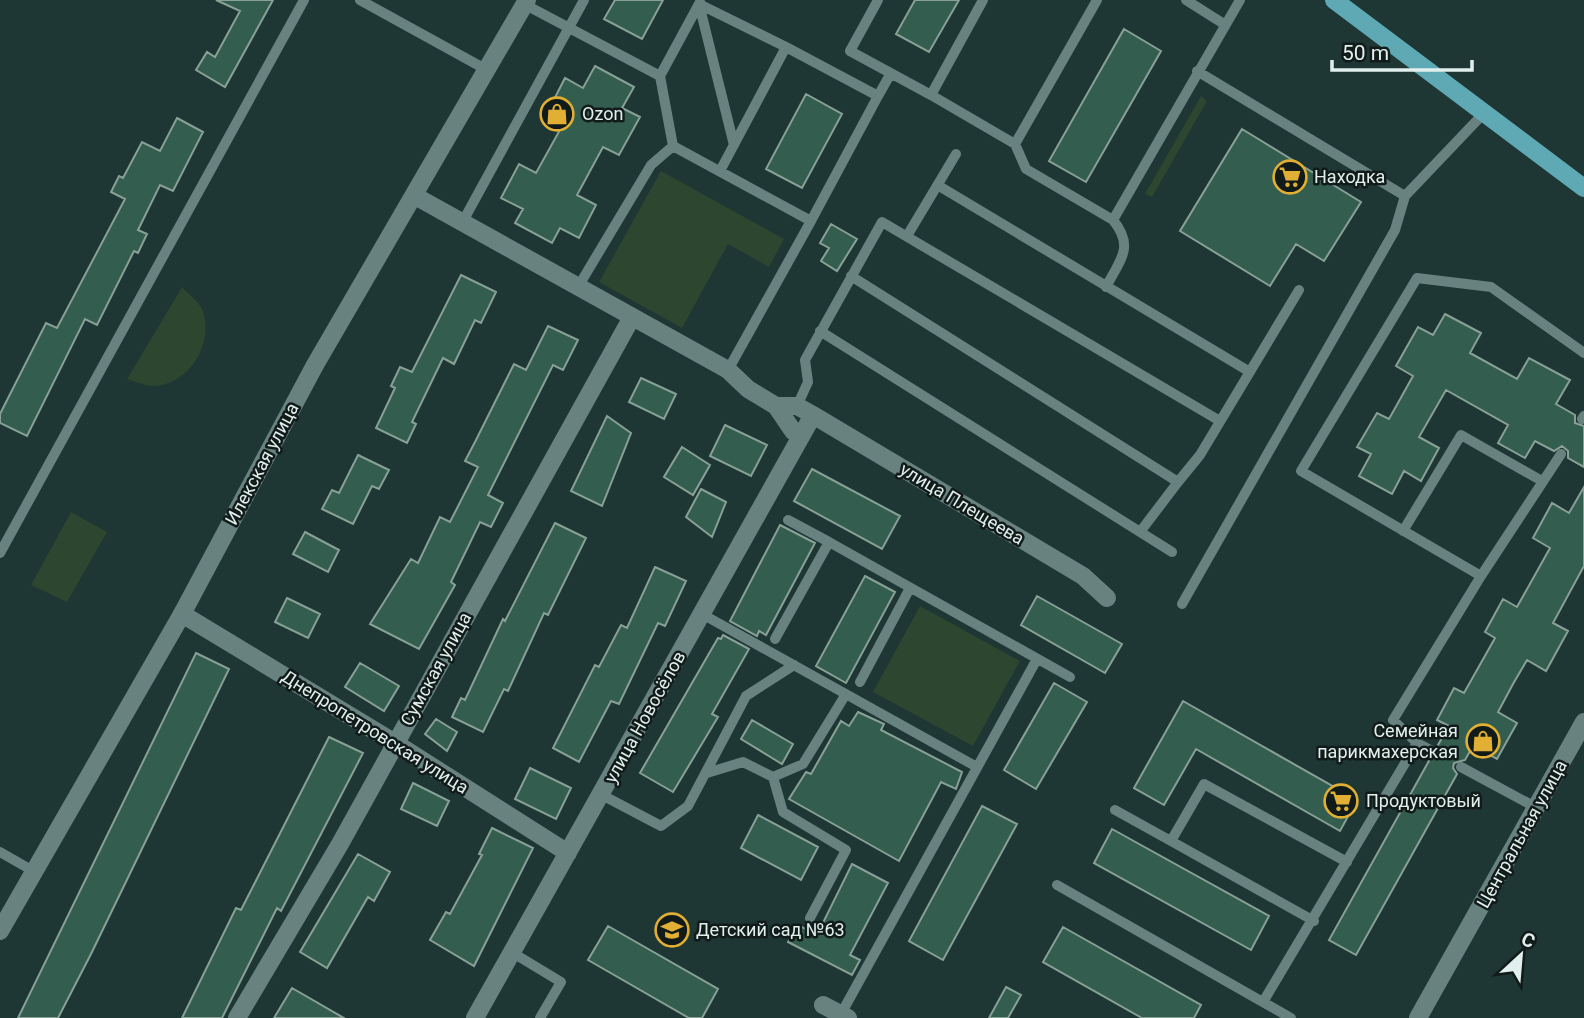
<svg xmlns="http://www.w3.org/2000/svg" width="1584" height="1018" font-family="Roboto,sans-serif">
<rect width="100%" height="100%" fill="#1e3634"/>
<path fill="#2c4630" d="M 1201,96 L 1207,101 L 1152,197 L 1145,194 Z
M 661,171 L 784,239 L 769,267 L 728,244 L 682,328 L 599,282 Z
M 182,287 C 187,293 197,300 201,307 C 217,341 189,386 153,386 C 145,386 134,381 127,379 Z
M 71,512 L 107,532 L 67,602 L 31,585 Z
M 920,606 L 1020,661 L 973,746 L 873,692 Z"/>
<path fill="#335d4e" stroke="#89a097" stroke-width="2" d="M 216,0 L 273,0 L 225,87 L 196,70 L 207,52 L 215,57 L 240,11 Z
M 615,0 L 663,0 L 642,39 L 604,19 Z
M 915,0 L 959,0 L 929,52 L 896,34 Z
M 1124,29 L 1161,51 L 1086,182 L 1049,161 Z
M 595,66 L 634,87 L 622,108 L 640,117 L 619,155 L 603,147 L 577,195 L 596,205 L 579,238 L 560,228 L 552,243 L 515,223 L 523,209 L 501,198 L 519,164 L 536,173 L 561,128 L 544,119 L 565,78 L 583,88 Z
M 806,94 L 842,114 L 802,188 L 766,169 Z
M 177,118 L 203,132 L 173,191 L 160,185 L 138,230 L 147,234 L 138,253 L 134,251 L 97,325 L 85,319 L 27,436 L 0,423 L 0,414 L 46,323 L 57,328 L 125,199 L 111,192 L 119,176 L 123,178 L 142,142 L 160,151 Z
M 1242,129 L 1361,202 L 1324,261 L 1296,244 L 1270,286 L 1180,231 Z
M 831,224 L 857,239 L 837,271 L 821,261 L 829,248 L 820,243 Z
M 461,275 L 496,292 L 481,323 L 475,320 L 454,364 L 443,358 L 412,422 L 416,424 L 407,443 L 376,428 L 395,388 L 391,386 L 400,367 L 412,372 Z
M 1445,314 L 1481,333 L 1470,353 L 1517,379 L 1529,358 L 1570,380 L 1556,404 L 1575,415 L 1575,423 L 1584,426 L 1584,467 L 1568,458 L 1568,451 L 1562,446 L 1554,451 L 1535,441 L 1525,458 L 1498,443 L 1508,425 L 1446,390 L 1419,437 L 1439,448 L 1421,481 L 1404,471 L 1392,494 L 1359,476 L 1371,454 L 1357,447 L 1377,413 L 1389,419 L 1413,376 L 1396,366 L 1418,327 L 1433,335 Z
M 548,326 L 578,340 L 563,370 L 553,365 L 488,495 L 503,503 L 491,527 L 480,522 L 451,582 L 455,585 L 419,649 L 370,624 L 411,559 L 418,563 L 440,517 L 450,522 L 478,467 L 465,461 L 475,442 L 514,364 L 526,370 Z
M 641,378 L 676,394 L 664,419 L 629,402 Z
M 607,416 L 631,433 L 602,506 L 571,491 Z
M 725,425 L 767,445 L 751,476 L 710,456 Z
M 682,447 L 710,465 L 693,495 L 664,477 Z
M 358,455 L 389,470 L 379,489 L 372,486 L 353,524 L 322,509 L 332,490 L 339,493 Z
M 812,469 L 900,516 L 882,549 L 794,501 Z
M 1584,487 L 1584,566 L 1553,623 L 1568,631 L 1546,671 L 1527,660 L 1513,684 L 1498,712 L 1517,723 L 1497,759 L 1473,746 L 1465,760 L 1454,763 L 1453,768 L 1457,774 L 1356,955 L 1329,940 L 1430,759 L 1438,759 L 1441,755 L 1438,745 L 1449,726 L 1437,720 L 1454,688 L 1464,693 L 1495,638 L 1485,632 L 1503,599 L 1517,607 L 1550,548 L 1533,538 L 1552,503 L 1569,513 Z
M 701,489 L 726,502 L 712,537 L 686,517 Z
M 555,523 L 586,538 L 548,615 L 544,613 L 508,691 L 504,689 L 483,732 L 452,717 L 461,698 L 465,700 L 503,619 L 505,621 Z
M 780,525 L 815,543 L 766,635 L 759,631 L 757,636 L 730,621 Z
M 305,532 L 339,550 L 328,572 L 293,554 Z
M 655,567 L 686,581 L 665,626 L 658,623 L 619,704 L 611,701 L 579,762 L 553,748 L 595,665 L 599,667 L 621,625 L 627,628 Z
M 865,576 L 895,592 L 846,683 L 816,666 Z
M 1037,596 L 1122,644 L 1105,673 L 1021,625 Z
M 287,598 L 320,614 L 308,638 L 275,622 Z
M 723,635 L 749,649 L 712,714 L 718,717 L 673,792 L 640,773 L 718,638 L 721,639 Z
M 196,653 L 229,669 L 91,954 L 58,1018 L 18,1018 Z
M 360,663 L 399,686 L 384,711 L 345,687 Z
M 1054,683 L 1087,702 L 1036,789 L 1004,770 Z
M 1183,701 L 1357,800 L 1340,831 L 1196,749 L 1164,805 L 1134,788 Z
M 858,712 L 884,724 L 881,730 L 962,772 L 956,789 L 941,782 L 899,861 L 789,799 L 806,772 L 811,774 L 841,721 L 849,726 Z
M 436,719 L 457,732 L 447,751 L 425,734 Z
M 752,720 L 793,744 L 782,764 L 741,739 Z
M 329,737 L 363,753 L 281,911 L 277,908 L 222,1018 L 182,1018 L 236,908 L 241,910 Z
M 530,768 L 571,788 L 556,819 L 515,799 Z
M 413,783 L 449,801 L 437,826 L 401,809 Z
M 982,806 L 1017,824 L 943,960 L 909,941 Z
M 758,815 L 818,847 L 801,880 L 741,848 Z
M 492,828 L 533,848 L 474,966 L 430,940 L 446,912 L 450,914 L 482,855 L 479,854 Z
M 1112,829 L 1269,916 L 1251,950 L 1094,863 Z
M 358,854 L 390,872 L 374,901 L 368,897 L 327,968 L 300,952 Z
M 852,864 L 888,883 L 850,955 L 860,960 L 852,975 L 788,942 L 798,925 L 817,935 Z
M 608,926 L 718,989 L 702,1018 L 689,1018 L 588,960 Z
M 1063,927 L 1201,1005 L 1194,1018 L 1142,1018 L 1043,962 Z
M 1006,987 L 1021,995 L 1008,1018 L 989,1018 Z
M 292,988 L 344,1018 L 274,1018 Z"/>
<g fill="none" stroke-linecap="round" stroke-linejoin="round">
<path stroke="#688280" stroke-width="10" d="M 360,0 L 487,70
M 878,0 L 850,51 L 931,95 L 983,0
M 1186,0 L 1224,24
M 524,4 L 660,76 L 673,146 L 651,165 L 578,287
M 699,4 L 734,145
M 699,4 L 786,47
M 1197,71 L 1405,196
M 660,76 L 700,2
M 931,95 L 1015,144 L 1026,169 L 1113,220 C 1135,247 1120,260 1106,287
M 878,96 L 891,73
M 1015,144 L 1097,0
M 673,146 L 811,221 L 728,370
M 720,171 L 786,47 L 878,96 L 811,221
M 939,186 L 1250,372
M 1113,220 L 1240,0
M 462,223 L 584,0
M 907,236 L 956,154
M 851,276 L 1178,482 L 1200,455 L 1299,290
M 820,331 L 1172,552
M 797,406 L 808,382 L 805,360 L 882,222 L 1220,421
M 1582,419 L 1584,416
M 1403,531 L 1461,435 L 1542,481
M 1140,532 L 1178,482
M 829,542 L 1070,677
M 0,553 L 304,0
M 1481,576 L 1561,454
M 1182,604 L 1395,230 L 1405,196 L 1484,113
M 702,614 L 977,767
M 775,639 L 829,542 L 788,520
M 860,682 L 910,588
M 1417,743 L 1434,752
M 1461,767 L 1537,808
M 707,773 L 743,762 L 773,777 L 783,812 L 846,850 L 810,918
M 773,777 L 803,764 L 846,694
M 602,795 L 661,826 L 688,806 L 746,696 L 794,665
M 1115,810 L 1171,841
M 0,852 L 35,872
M 1057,885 L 1291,1018
M 1314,921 L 1171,841 L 1204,784 L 1347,862
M 513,953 L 561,982 L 540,1018
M 1263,1002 L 1417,743 L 1393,720 L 1481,576 L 1301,471 L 1417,278 L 1491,287 L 1584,353
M 841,1014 L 1037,659"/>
<path stroke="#688280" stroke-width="18" d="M 415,196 L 728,370 L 748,389 L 776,406 L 793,431 L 801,436
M 776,406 L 797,406 L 813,415 L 1083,576 L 1107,598
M 182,614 L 395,743 L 568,853
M 823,1005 L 848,1018
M 237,1018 L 340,844 L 632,317
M 475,1018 L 813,415"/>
<path stroke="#688280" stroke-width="18" d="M 0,931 L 182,614 L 315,365 L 527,0
M 1418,1018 L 1584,722"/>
<path stroke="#5fa9b4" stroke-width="18" d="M 1334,0 L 1584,188"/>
</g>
<defs>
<symbol id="shop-ring" viewBox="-11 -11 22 22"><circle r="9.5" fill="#111b1a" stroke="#e1af34" stroke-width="1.5"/><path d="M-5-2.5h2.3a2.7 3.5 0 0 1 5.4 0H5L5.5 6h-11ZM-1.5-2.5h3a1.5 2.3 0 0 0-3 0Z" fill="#e1af34"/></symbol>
<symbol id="supermarket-ring" viewBox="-11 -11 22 22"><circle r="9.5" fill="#111b1a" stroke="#e1af34" stroke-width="1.5"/><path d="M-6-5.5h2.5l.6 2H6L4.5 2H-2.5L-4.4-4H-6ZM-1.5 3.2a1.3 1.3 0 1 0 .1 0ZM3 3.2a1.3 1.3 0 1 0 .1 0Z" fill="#e1af34"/></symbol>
<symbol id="school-ring" viewBox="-11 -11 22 22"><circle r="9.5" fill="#111b1a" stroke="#e1af34" stroke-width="1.5"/><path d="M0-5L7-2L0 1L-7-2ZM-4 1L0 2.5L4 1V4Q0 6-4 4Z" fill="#e1af34"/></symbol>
</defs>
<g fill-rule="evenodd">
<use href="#shop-ring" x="538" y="95" width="38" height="38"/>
<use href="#supermarket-ring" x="1271" y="158" width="38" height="38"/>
<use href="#shop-ring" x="1464" y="722" width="38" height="38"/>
<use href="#supermarket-ring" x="1322" y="782" width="38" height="38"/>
<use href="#school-ring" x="653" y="911" width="38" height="38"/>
</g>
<g text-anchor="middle" stroke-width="5" stroke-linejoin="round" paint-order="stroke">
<g font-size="18" fill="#e1efed" stroke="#111b1a" text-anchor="start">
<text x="582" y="120">Ozon</text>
<text x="1314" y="183">Находка</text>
<text x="1458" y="737" text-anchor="end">Семейная<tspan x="1458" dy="21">парикмахерская</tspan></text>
<text x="1366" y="807">Продуктовый</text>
<text x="696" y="936">Детский сад №63</text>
</g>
<g font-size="18" fill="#e1efed" stroke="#111b1a">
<text transform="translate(262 464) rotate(-62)" y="6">Илекская улица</text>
<text transform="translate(962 504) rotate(31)" y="6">улица Плещеева</text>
<text transform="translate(436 669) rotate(-61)" y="6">Сумская улица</text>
<text transform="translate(645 717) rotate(-61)" y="6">улица Новосёлов</text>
<text transform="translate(375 732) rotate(32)" y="6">Днепропетровская улица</text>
<text transform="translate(1522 834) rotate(-61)" y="6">Центральная улица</text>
</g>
</g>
<g transform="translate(1521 955) rotate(26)" stroke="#111b1a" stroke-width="5" paint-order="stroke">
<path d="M0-5L12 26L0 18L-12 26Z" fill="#e1efed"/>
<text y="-10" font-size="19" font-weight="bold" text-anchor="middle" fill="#e1efed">С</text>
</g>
<path d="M1332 60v10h140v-10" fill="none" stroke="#e1efed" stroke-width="3.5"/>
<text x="1342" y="60" font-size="21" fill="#e1efed" stroke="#111b1a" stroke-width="5" paint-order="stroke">50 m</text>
</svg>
